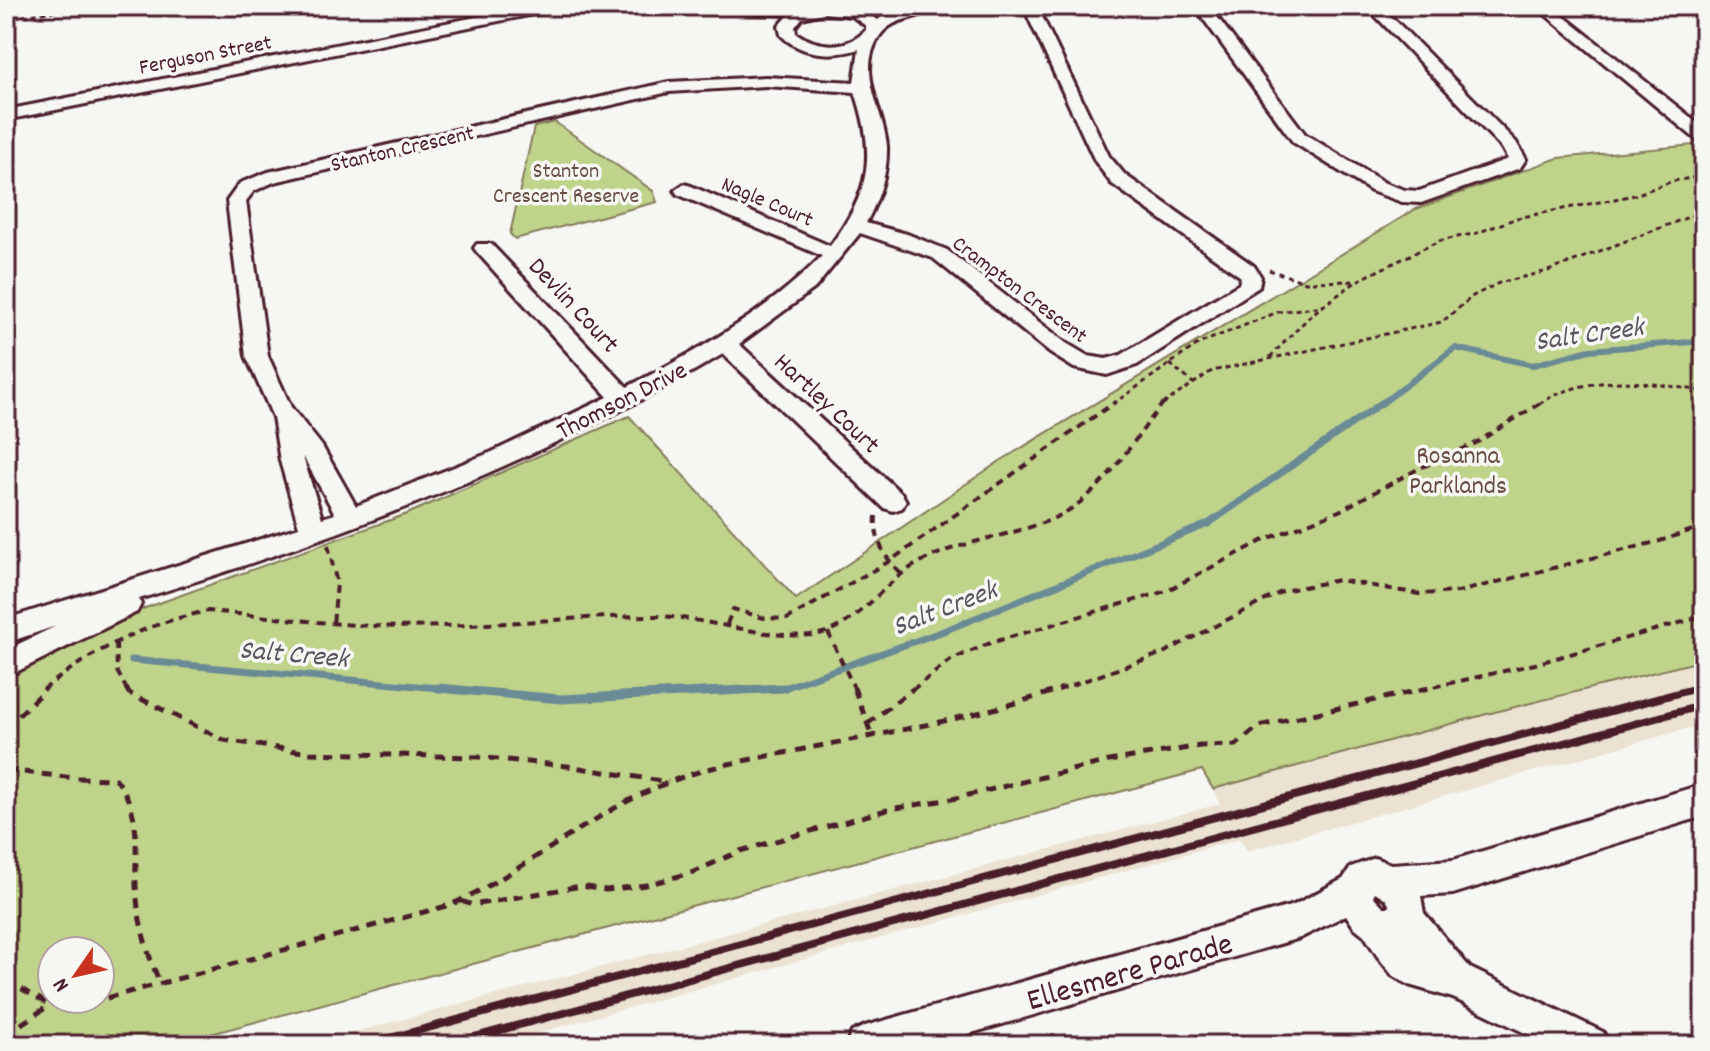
<svg xmlns="http://www.w3.org/2000/svg" width="1710" height="1051" font-family="Dekko,sans-serif">
<rect width="100%" height="100%" fill="#f6f6f2"/>
<filter id="ink" filterUnits="userSpaceOnUse"><feTurbulence type="fractalNoise" baseFrequency=".0125" numOctaves="2"/><feDisplacementMap in="SourceGraphic" scale="16" xChannelSelector="R" yChannelSelector="G"/><feConvolveMatrix kernelMatrix="1 2 1 2 8 2 1 2 1" color-interpolation-filters="sRGB"/></filter>
<g filter="url(#ink)">
<path fill="#ebe2d1" d="M 1704,660 L 1704,724 L 1247,851 L 1240,839 L 494,1045 L 306,1045 L 1220,804 L 1213,789 L 1487,714 Z"/>
<path fill="#bfd48a" stroke="#847a5a" stroke-width="2" fill-rule="evenodd" d="M 555,122 L 653,191 L 657,202 L 515,239 L 510,234 L 534,127 Z
M 1704,144 L 1704,660 L 1487,714 L 1213,789 L 1202,770 L 169,1045 L 6,1045 L 6,676 L 137,611 L 407,514 L 629,416 L 796,599 L 1000,461 L 1416,209 L 1558,158 ZM 52,951 L 100,951 L 100,999 L 52,999 Z"/>
<g fill="none" stroke-linecap="round" stroke-linejoin="round">
<path stroke="#6b8a95" stroke-width="6" d="M 1381,404 L 1455,348 L 1533,365 L 1590,350 L 1704,341"/>
<path stroke="#6b8a95" stroke-width="7" d="M 132,660 L 460,690
M 747,690 L 784,688 L 941,632 L 1208,524 L 1383,402"/>
<path stroke="#6b8a95" stroke-width="9" d="M 438,688 L 561,699 L 784,688"/>
<defs>
<path id="minor" d="M 532,6 L 561,6 L 554,10 L 6,120 L 6,110 Z
M 728,6 L 856,8 L 878,20 C 893,6 918,6 937,6 C 920,21 893,15 879,37 C 856,73 884,110 887,146 C 888,174 879,198 866,223 L 907,234 L 947,250 L 1066,343 L 1088,356 L 1106,359 L 1121,355 L 1239,284 L 1241,277 L 1111,183 L 1095,161 L 1023,6 L 1037,6 L 1109,156 L 1125,175 L 1254,266 L 1261,277 L 1259,287 L 1137,365 L 1107,375 L 1074,368 L 1050,353 L 933,258 L 860,233 L 815,288 L 739,344 L 902,494 L 906,501 L 902,508 L 893,511 L 884,508 L 723,354 C 540,462 342,537 139,599 L 141,604 L 137,612 L 6,677 L 6,650 L 56,626 L 6,643 L 6,619 L 299,527 L 280,461 L 273,417 L 246,356 L 227,201 L 240,183 L 268,172 L 669,82 L 766,77 L 854,82 L 859,49 C 833,57 801,56 781,35 L 779,26 L 789,15 L 734,12 L 729,11 ZM 823,13 L 852,16 L 866,26 L 866,30 C 848,50 817,48 796,33 L 795,27 L 802,18 ZM 766,86 L 855,92 C 876,154 871,192 830,246 L 691,186 L 684,184 L 675,190 L 677,194 L 822,256 C 765,314 697,351 627,387 L 491,244 L 477,244 L 474,248 L 477,252 L 608,397 L 492,452 L 356,506 L 322,446 L 291,407 L 268,356 L 246,201 L 254,191 L 274,182 L 669,92 ZM 303,457 L 304,458 L 335,514 L 322,518 Z
M 1194,6 L 1209,6 L 1305,134 L 1385,183 L 1405,190 L 1419,191 L 1508,159 L 1502,148 L 1366,6 L 1381,6 L 1516,142 L 1526,159 L 1520,168 L 1421,203 L 1402,202 L 1371,191 L 1293,142 Z
M 1535,6 L 1551,6 L 1704,128 L 1704,142 L 1698,141 Z
M 1704,784 L 1704,816 L 1453,894 L 1421,896 L 1424,913 L 1470,968 L 1603,1032 L 1609,1045 L 1550,1045 L 1453,998 L 1409,985 L 1393,976 L 1378,957 L 1364,935 L 1354,927 L 1346,915 L 1300,938 L 930,1045 L 846,1045 L 852,1032 L 865,1026 L 1294,905 L 1343,879 L 1351,867 L 1375,858 L 1391,864 L 1453,860 ZM 1375,892 L 1386,899 L 1390,907 L 1384,907 L 1373,896 Z"/>
</defs>
<use href="#minor" stroke="#4a1f2b" stroke-width="6"/>
<path stroke="#4a1f2b" stroke-width="3" stroke-dasharray="5 4" stroke-linecap="butt" d="M 6,19 L 83,6
M 1269,270 L 1306,282 L 1355,281
M 1270,357 L 1312,314 L 1357,281 L 1439,241 L 1477,233 L 1517,218 L 1635,195 L 1673,181 L 1704,176
M 1170,364 L 1193,383
M 1113,404 L 1198,344 L 1278,312 L 1323,306
M 1163,404 L 1212,371 L 1442,322 L 1473,296 L 1499,283 L 1548,271 L 1704,211
M 1539,404 C 1592,371 1645,383 1704,391"/>
<path stroke="#4a1f2b" stroke-width="4" stroke-dasharray="8 6" stroke-linecap="butt" d="M 876,516 C 874,540 884,556 900,573
M 328,545 L 337,584 L 333,624
M 727,624 L 733,609 L 764,618 L 787,619 L 890,561 L 1115,402
M 828,632 L 855,690
M 116,643 L 117,671 L 127,690
M 43,690 C 92,650 147,623 208,611 C 262,616 317,623 371,626 C 466,630 561,616 656,616 C 704,616 788,647 829,631 C 865,617 883,583 915,565 C 958,540 1008,538 1052,519 C 1102,498 1131,442 1164,402
M 912,690 L 951,660 L 990,643 L 1166,591 L 1264,540 L 1339,511 L 1418,469 L 1476,443 L 1542,402
M 1058,690 L 1163,653 L 1283,591 L 1339,580 L 1419,594 L 1458,592 L 1660,541 L 1704,526
M 1420,690 L 1535,664 L 1704,616"/>
<path stroke="#4a1f2b" stroke-width="5" stroke-dasharray="10 8" stroke-linecap="butt" d="M 126,688 L 129,693 L 224,740 L 310,753 L 478,757 L 567,766 L 668,782
M 854,688 L 872,736
M 867,724 L 914,688
M 6,728 L 46,688
M 6,770 L 75,778 L 116,779 C 146,819 132,853 137,899 C 140,928 148,956 160,983
M 461,901 L 473,905 L 581,886 L 606,890 L 646,885 L 694,872 L 740,851 L 890,809 L 952,799 L 1109,761 L 1200,746 L 1236,745 L 1259,726 L 1429,688
M 6,980 L 50,1005 L 92,1002 L 450,905 C 526,871 589,814 667,783 C 712,764 762,758 809,748 C 892,732 983,716 1063,688
M 6,1034 L 50,1005"/>
<use href="#minor" fill="#f6f6f2" fill-rule="evenodd"/>
<path stroke="#4a1f2b" stroke-width="6" d="M 1690,690 L 1704,686"/>
<path stroke="#4a1f2b" stroke-width="8" d="M 364,1045 L 1697,688
M 445,1045 L 1704,705"/>
</g>
</g>
<g text-anchor="middle" stroke-width="7" stroke-linejoin="round" paint-order="stroke">
<g font-size="22" fill="#4a1f2b" stroke="#f6f6f2">
<text transform="translate(205 53) rotate(-11)" y="8">Ferguson Street</text>
<text transform="translate(402 147) rotate(-13)" y="8">Stanton Crescent</text>
<text transform="translate(768 200) rotate(23)" y="8">Nagle Court</text>
<text transform="translate(1021 288) rotate(37)" y="8">Crampton Crescent</text>
</g>
<g font-size="22" fill="#674c43" stroke="#f6f6f2">
<text x="566" y="177">Stanton<tspan x="566" dy="25">Crescent Reserve</tspan></text>
</g>
<g font-size="26" fill="#4a1f2b" stroke="#f6f6f2">
<text transform="translate(575 304) rotate(47)" y="9">Devlin Court</text>
<text transform="translate(621 399) rotate(-27)" y="9">Thomson Drive</text>
<text transform="translate(828 402) rotate(43)" y="9">Hartley Court</text>
</g>
<g font-size="26" fill="#674c43" stroke="#f6f6f2">
<text x="1458" y="463">Rosanna<tspan x="1458" dy="30">Parklands</tspan></text>
</g>
<g font-size="28" font-style="italic" fill="#5a5560" stroke="#f6f6f2">
<text transform="translate(1589 332) rotate(-8)" y="10">Salt Creek</text>
<text transform="translate(944 606) rotate(-21)" y="10">Salt Creek</text>
<text transform="translate(294 652) rotate(5)" y="10">Salt Creek</text>
</g>
<g font-size="32" fill="#4a1f2b" stroke="#f6f6f2">
<text transform="translate(1129 970) rotate(-16)" y="11">Ellesmere Parade</text>
</g>
</g>
<rect width="1710" height="1051" fill="none" stroke="#f6f6f2" stroke-width="32"/>
<rect x="16" y="16" width="1678" height="1019" fill="none" stroke="#4a1f2b" stroke-width="3" filter="url(#ink)"/>
<g transform="translate(76 975) rotate(236)"><circle r="38" fill="#f6f6f2" stroke="#b1a0a2" stroke-width="2"/>
<path d="M0-6L14 30L0 20L-14 30Z" fill="#c8321e"/>
<text y="-12" font-size="22" font-weight="bold" text-anchor="middle" fill="#4a1f2b">N</text>
</g>
</svg>
